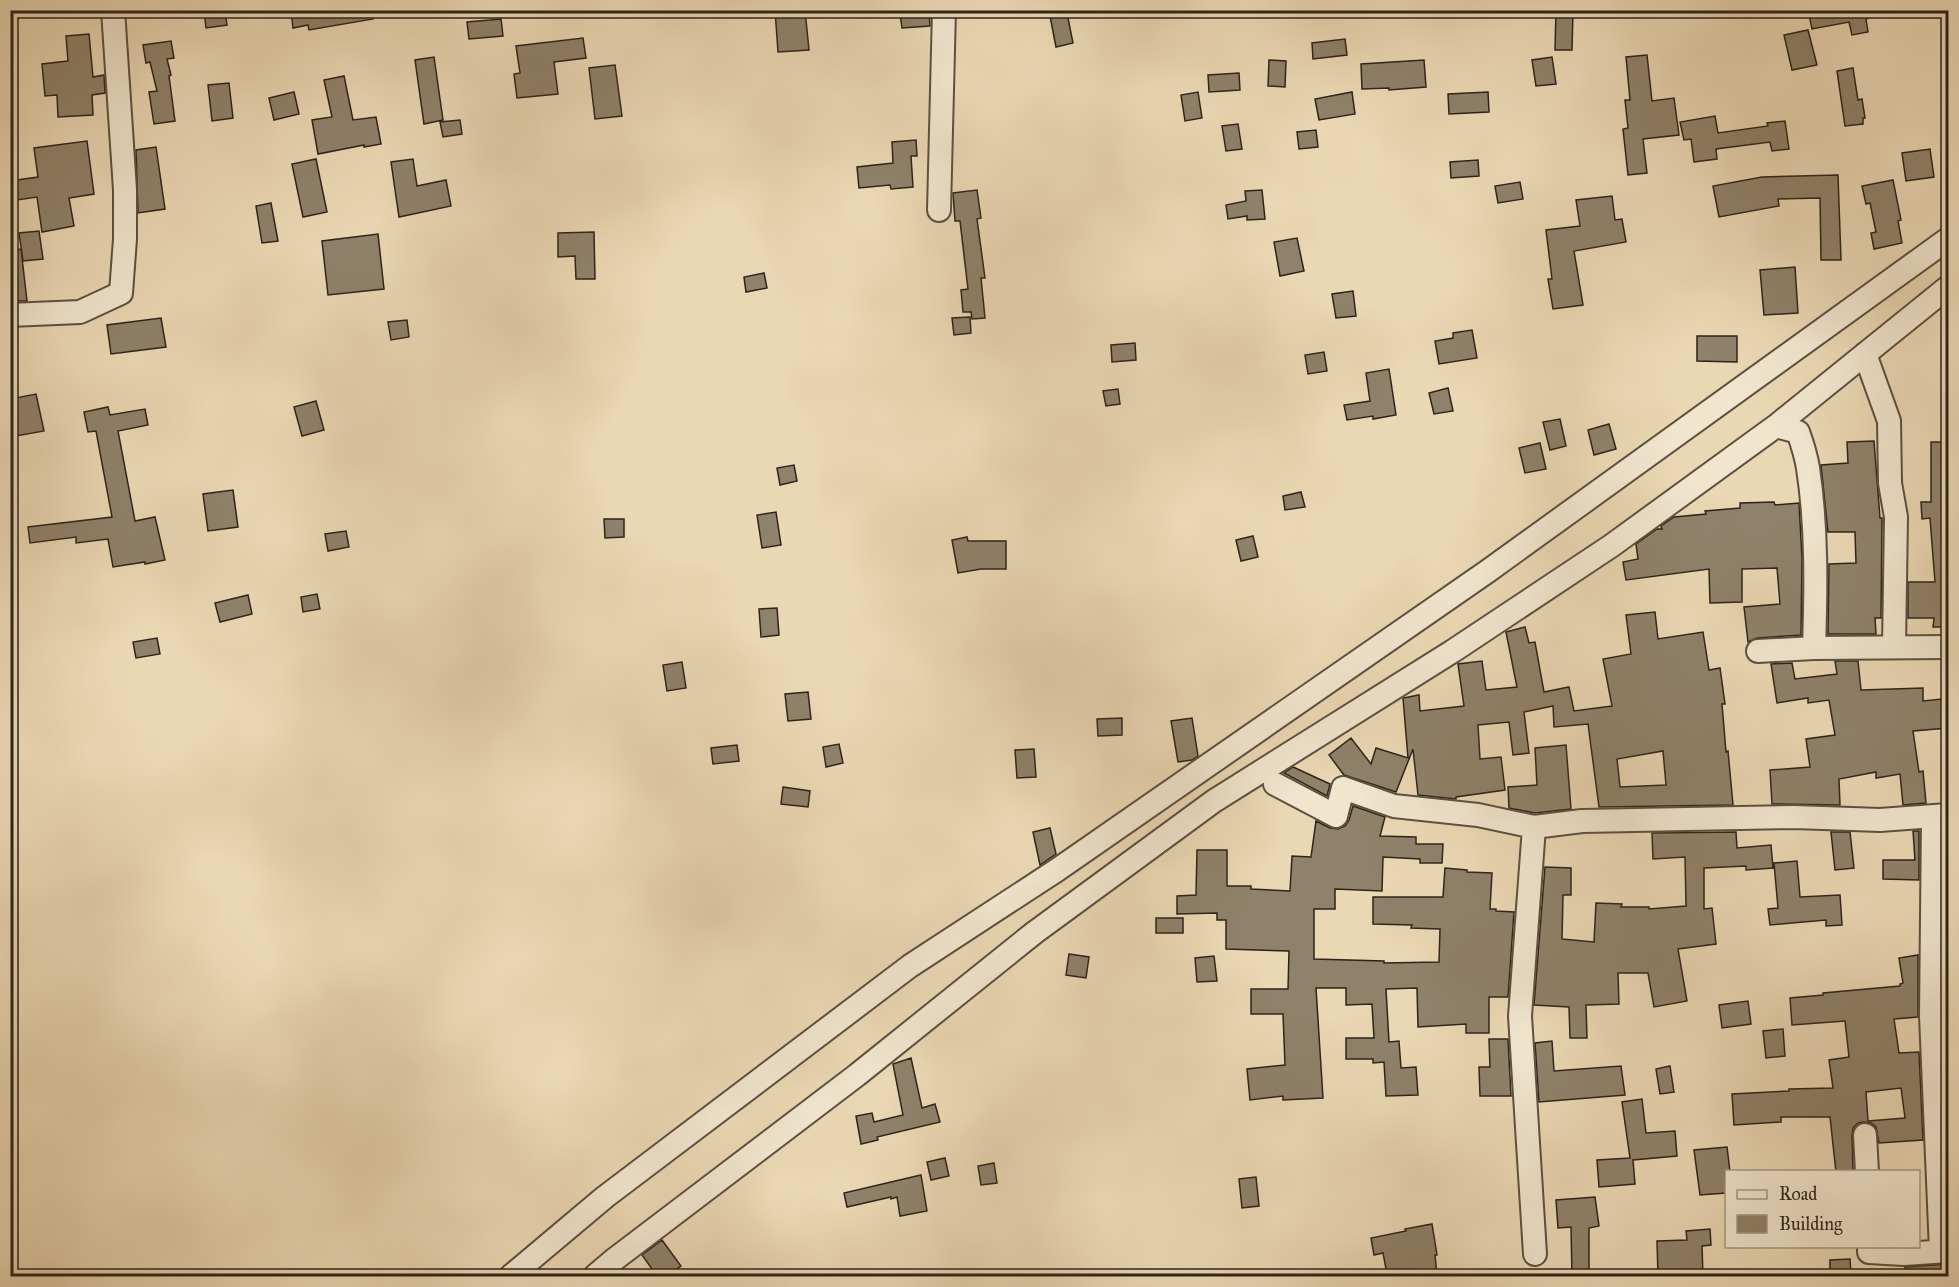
<svg xmlns="http://www.w3.org/2000/svg" width="1959" height="1287" font-family="'IM FELL Great Primer',serif">
<rect width="100%" height="100%" fill="#ead7b3"/>
<filter id="stains"><feTurbulence type="fractalNoise" baseFrequency=".00333" numOctaves="4"/><feColorMatrix values="0 0 0 0 .2 0 0 0 0 .09 0 0 0 0 .02 0 0 0 .5 -.17"/></filter>
<radialGradient id="worn" r=".72"><stop offset=".6" stop-color="#630" stop-opacity="0"/><stop offset="1" stop-color="#630" stop-opacity=".3"/></radialGradient>
<path fill="#8f816a" stroke="#2d241b" stroke-width="1.5" fill-rule="evenodd" d="M 204,10 L 225,10 L 227,25 L 206,28 Z
M 291,10 L 372,10 L 373,19 L 309,30 L 308,25 L 293,28 Z
M 775,10 L 805,10 L 809,50 L 778,52 Z
M 1556,10 L 1573,10 L 1572,50 L 1555,50 Z
M 1808,10 L 1869,10 L 1869,18 L 1866,19 L 1868,32 L 1852,35 L 1849,22 L 1812,29 Z
M 929,11 L 930,26 L 902,28 L 900,14 Z
M 1067,13 L 1073,43 L 1056,47 L 1050,16 Z
M 501,19 L 503,36 L 469,39 L 467,22 Z
M 1808,30 L 1817,65 L 1792,70 L 1784,35 Z
M 89,34 L 93,77 L 104,75 L 105,93 L 92,95 L 93,115 L 58,117 L 57,95 L 45,96 L 42,64 L 68,61 L 66,36 Z
M 583,38 L 586,58 L 554,62 L 558,94 L 517,98 L 514,74 L 520,73 L 516,46 Z
M 1345,39 L 1347,55 L 1313,59 L 1312,43 Z
M 171,41 L 174,58 L 167,59 L 171,75 L 169,76 L 175,121 L 154,124 L 149,92 L 157,91 L 150,62 L 146,63 L 143,45 Z
M 1647,55 L 1652,101 L 1674,98 L 1679,135 L 1643,139 L 1647,173 L 1628,175 L 1623,129 L 1628,128 L 1625,100 L 1630,100 L 1626,57 Z
M 434,57 L 443,120 L 424,124 L 415,60 Z
M 1552,57 L 1556,84 L 1536,86 L 1532,60 Z
M 1269,60 L 1286,61 L 1285,87 L 1268,86 Z
M 1424,60 L 1426,87 L 1389,90 L 1389,88 L 1362,89 L 1361,64 Z
M 615,65 L 622,116 L 595,119 L 589,68 Z
M 1853,68 L 1858,100 L 1862,99 L 1865,118 L 1863,118 L 1863,124 L 1845,126 L 1837,71 Z
M 1239,73 L 1240,90 L 1209,92 L 1208,75 Z
M 344,76 L 353,120 L 376,117 L 381,144 L 364,147 L 364,145 L 318,154 L 312,120 L 332,117 L 324,80 Z
M 229,83 L 233,118 L 212,121 L 208,85 Z
M 294,92 L 299,114 L 274,120 L 269,98 Z
M 1198,92 L 1202,118 L 1185,121 L 1181,95 Z
M 1352,92 L 1355,114 L 1319,120 L 1315,99 Z
M 1488,92 L 1489,112 L 1449,114 L 1448,94 Z
M 1715,116 L 1718,133 L 1768,126 L 1767,123 L 1785,121 L 1789,149 L 1772,151 L 1770,142 L 1716,149 L 1717,159 L 1694,162 L 1691,139 L 1684,140 L 1680,122 Z
M 460,120 L 462,134 L 443,137 L 440,122 Z
M 1238,124 L 1242,149 L 1226,151 L 1222,126 Z
M 1316,130 L 1318,147 L 1299,149 L 1297,132 Z
M 916,140 L 917,156 L 911,156 L 913,187 L 891,189 L 890,185 L 859,188 L 857,167 L 893,163 L 892,142 Z
M 87,141 L 94,194 L 69,198 L 74,226 L 42,232 L 37,197 L 10,201 L 10,181 L 38,177 L 34,148 Z
M 156,147 L 165,209 L 138,213 L 136,150 Z
M 1930,149 L 1934,177 L 1906,181 L 1902,153 Z
M 316,159 L 327,212 L 303,217 L 292,164 Z
M 413,159 L 417,186 L 446,180 L 451,206 L 399,217 L 391,162 Z
M 1478,160 L 1479,176 L 1451,178 L 1450,162 Z
M 1838,175 L 1841,260 L 1821,260 L 1820,198 L 1778,199 L 1779,206 L 1719,217 L 1713,186 L 1762,177 Z
M 1893,180 L 1901,220 L 1898,221 L 1902,243 L 1874,249 L 1871,233 L 1876,232 L 1870,203 L 1866,204 L 1862,186 Z
M 1520,182 L 1523,199 L 1498,203 L 1495,186 Z
M 977,190 L 981,218 L 977,219 L 985,278 L 981,278 L 985,318 L 972,319 L 971,312 L 963,312 L 961,290 L 968,289 L 960,221 L 955,221 L 953,193 Z
M 1262,190 L 1265,219 L 1247,220 L 1247,216 L 1228,219 L 1226,205 L 1246,201 L 1245,191 Z
M 1612,196 L 1615,220 L 1622,219 L 1626,242 L 1574,251 L 1583,305 L 1553,309 L 1548,279 L 1552,279 L 1546,230 L 1580,226 L 1576,200 Z
M 271,203 L 278,241 L 262,243 L 256,206 Z
M 39,231 L 43,259 L 23,261 L 19,233 Z
M 594,232 L 595,279 L 576,279 L 575,256 L 558,257 L 558,233 Z
M 378,234 L 384,289 L 328,295 L 322,241 Z
M 1297,238 L 1304,271 L 1280,276 L 1274,242 Z
M 21,249 L 27,301 L 10,301 L 10,250 Z
M 1795,267 L 1798,313 L 1764,315 L 1760,270 Z
M 764,273 L 767,288 L 746,292 L 744,277 Z
M 1353,291 L 1356,316 L 1336,318 L 1332,294 Z
M 970,317 L 971,333 L 954,335 L 952,318 Z
M 161,318 L 166,347 L 111,354 L 107,325 Z
M 407,320 L 409,337 L 391,340 L 388,322 Z
M 1472,330 L 1477,358 L 1439,364 L 1435,341 L 1453,338 L 1453,333 Z
M 1697,336 L 1737,336 L 1737,362 L 1697,361 Z
M 1135,343 L 1136,360 L 1112,362 L 1111,345 Z
M 1324,352 L 1327,371 L 1308,374 L 1305,355 Z
M 1389,369 L 1396,415 L 1373,419 L 1373,416 L 1347,420 L 1344,405 L 1370,401 L 1366,373 Z
M 1448,388 L 1453,411 L 1434,414 L 1429,393 Z
M 1118,389 L 1120,404 L 1106,406 L 1103,391 Z
M 36,394 L 44,431 L 16,436 L 10,410 L 10,399 Z
M 316,401 L 324,430 L 302,436 L 294,407 Z
M 108,407 L 110,415 L 145,409 L 148,425 L 118,431 L 135,521 L 155,517 L 165,560 L 145,564 L 145,562 L 113,567 L 108,539 L 76,543 L 76,537 L 30,543 L 28,527 L 112,517 L 96,431 L 88,432 L 84,412 Z
M 1560,419 L 1566,446 L 1550,450 L 1543,422 Z
M 1609,424 L 1616,449 L 1594,455 L 1588,430 Z
M 1874,441 L 1880,518 L 1882,518 L 1881,618 L 1875,618 L 1876,634 L 1828,634 L 1829,564 L 1856,563 L 1855,532 L 1828,532 L 1821,465 L 1848,463 L 1847,442 Z
M 1931,442 L 1948,442 L 1948,627 L 1933,627 L 1934,618 L 1908,618 L 1908,582 L 1935,582 L 1930,518 L 1922,519 L 1921,502 L 1931,502 Z
M 1540,443 L 1546,469 L 1525,473 L 1519,448 Z
M 794,465 L 797,481 L 780,485 L 777,468 Z
M 233,490 L 238,527 L 208,531 L 203,494 Z
M 1301,492 L 1305,507 L 1285,510 L 1283,496 Z
M 1774,502 L 1775,505 L 1799,503 L 1802,558 L 1801,635 L 1757,638 L 1748,642 L 1744,607 L 1780,604 L 1777,568 L 1742,569 L 1742,602 L 1710,603 L 1709,569 L 1626,580 L 1623,562 L 1638,559 L 1636,544 L 1657,529 L 1662,529 L 1661,526 L 1674,517 L 1706,514 L 1705,511 L 1740,508 L 1740,503 Z
M 776,512 L 781,545 L 762,548 L 757,515 Z
M 604,519 L 624,519 L 624,537 L 605,538 Z
M 346,531 L 349,547 L 328,551 L 325,534 Z
M 1253,536 L 1258,557 L 1241,561 L 1236,540 Z
M 967,537 L 968,541 L 1006,541 L 1006,569 L 981,569 L 958,573 L 952,540 Z
M 317,594 L 320,609 L 303,612 L 301,597 Z
M 248,595 L 252,614 L 220,622 L 215,603 Z
M 777,608 L 779,635 L 761,637 L 759,609 Z
M 1655,612 L 1658,639 L 1703,632 L 1709,670 L 1720,668 L 1725,704 L 1722,704 L 1726,752 L 1728,751 L 1733,805 L 1599,807 L 1588,724 L 1554,727 L 1553,706 L 1524,712 L 1529,753 L 1513,755 L 1509,722 L 1478,725 L 1480,759 L 1501,757 L 1505,790 L 1456,797 L 1456,799 L 1418,795 L 1413,749 L 1396,792 L 1344,775 L 1329,755 L 1351,738 L 1371,764 L 1376,748 L 1408,758 L 1403,698 L 1419,695 L 1420,711 L 1464,706 L 1458,664 L 1482,661 L 1486,690 L 1517,687 L 1506,632 L 1525,627 L 1529,643 L 1535,642 L 1544,692 L 1569,687 L 1574,711 L 1612,706 L 1603,659 L 1631,654 L 1626,615 ZM 1663,751 L 1666,785 L 1620,787 L 1617,759 Z
M 157,638 L 160,654 L 136,658 L 133,642 Z
M 1835,661 L 1858,661 L 1861,690 L 1923,688 L 1923,701 L 1942,699 L 1942,702 L 1948,701 L 1948,728 L 1913,731 L 1919,772 L 1923,771 L 1926,803 L 1903,805 L 1900,774 L 1876,778 L 1876,772 L 1839,779 L 1840,805 L 1772,804 L 1770,770 L 1810,767 L 1806,739 L 1835,735 L 1829,700 L 1808,703 L 1808,698 L 1777,703 L 1771,664 L 1792,663 L 1795,679 L 1837,674 Z
M 682,662 L 686,688 L 667,691 L 663,665 Z
M 808,692 L 811,719 L 788,721 L 785,694 Z
M 1122,718 L 1122,735 L 1098,736 L 1097,719 Z
M 1192,718 L 1198,756 L 1192,760 L 1178,762 L 1171,721 Z
M 839,744 L 843,763 L 826,767 L 823,747 Z
M 737,745 L 739,761 L 713,764 L 711,748 Z
M 1566,745 L 1571,809 L 1535,813 L 1509,808 L 1508,787 L 1537,785 L 1535,748 Z
M 1034,749 L 1036,777 L 1017,778 L 1015,750 Z
M 1293,767 L 1330,784 L 1327,796 L 1284,773 Z
M 783,787 L 810,791 L 808,807 L 781,804 Z
M 1353,806 L 1385,817 L 1380,836 L 1416,837 L 1416,844 L 1443,844 L 1442,863 L 1420,863 L 1420,859 L 1383,857 L 1382,891 L 1335,889 L 1335,909 L 1314,909 L 1314,959 L 1384,961 L 1384,963 L 1439,962 L 1440,929 L 1411,928 L 1412,925 L 1373,924 L 1373,897 L 1443,897 L 1445,868 L 1467,870 L 1467,872 L 1492,873 L 1490,909 L 1496,909 L 1496,911 L 1514,912 L 1508,997 L 1489,997 L 1489,1033 L 1466,1033 L 1466,1024 L 1418,1027 L 1417,988 L 1386,989 L 1389,1042 L 1399,1041 L 1401,1068 L 1416,1067 L 1418,1095 L 1386,1096 L 1384,1062 L 1373,1063 L 1373,1059 L 1346,1059 L 1346,1038 L 1374,1038 L 1372,1004 L 1346,1005 L 1346,988 L 1316,988 L 1323,1098 L 1283,1100 L 1283,1096 L 1250,1100 L 1247,1069 L 1285,1065 L 1283,1014 L 1251,1014 L 1251,989 L 1288,989 L 1289,951 L 1226,949 L 1226,920 L 1217,920 L 1217,913 L 1177,914 L 1177,896 L 1196,895 L 1197,850 L 1227,850 L 1227,886 L 1251,886 L 1251,889 L 1290,891 L 1292,856 L 1311,857 L 1316,821 L 1330,828 L 1338,829 L 1345,826 L 1349,820 Z
M 1050,828 L 1056,854 L 1040,865 L 1033,832 Z
M 1913,831 L 1919,831 L 1919,880 L 1883,879 L 1883,860 L 1915,860 Z
M 1736,832 L 1737,848 L 1771,845 L 1773,868 L 1746,870 L 1746,866 L 1704,868 L 1704,909 L 1712,908 L 1716,944 L 1678,949 L 1687,1001 L 1654,1007 L 1648,973 L 1618,973 L 1619,1004 L 1586,1005 L 1587,1038 L 1570,1038 L 1569,1007 L 1534,1005 L 1545,867 L 1571,868 L 1571,895 L 1563,895 L 1562,939 L 1594,942 L 1596,903 L 1622,904 L 1621,907 L 1649,907 L 1649,909 L 1686,906 L 1685,857 L 1653,859 L 1652,833 Z
M 1831,832 L 1850,832 L 1854,868 L 1835,870 Z
M 1946,839 L 1948,839 L 1948,880 L 1946,880 Z
M 1797,861 L 1800,897 L 1840,895 L 1842,925 L 1826,926 L 1826,920 L 1770,925 L 1768,909 L 1778,908 L 1774,863 Z
M 1156,918 L 1183,918 L 1183,933 L 1156,933 Z
M 1069,954 L 1089,957 L 1086,978 L 1066,975 Z
M 1948,954 L 1948,1059 L 1946,1059 L 1945,955 Z
M 1918,955 L 1918,1017 L 1894,1019 L 1899,1053 L 1919,1052 L 1923,1140 L 1879,1143 L 1876,1127 L 1871,1123 L 1864,1122 L 1858,1123 L 1853,1128 L 1852,1135 L 1853,1172 L 1836,1172 L 1830,1117 L 1781,1117 L 1781,1122 L 1734,1125 L 1732,1094 L 1789,1091 L 1789,1089 L 1833,1088 L 1829,1060 L 1849,1057 L 1845,1021 L 1792,1025 L 1790,998 L 1823,995 L 1823,993 L 1900,986 L 1900,984 L 1903,983 L 1899,958 ZM 1901,1088 L 1905,1118 L 1868,1121 L 1866,1092 Z
M 1214,956 L 1217,981 L 1197,982 L 1195,958 Z
M 1748,1001 L 1751,1024 L 1722,1028 L 1719,1005 Z
M 1783,1029 L 1785,1056 L 1766,1058 L 1763,1031 Z
M 1489,1039 L 1508,1039 L 1511,1096 L 1480,1096 L 1479,1067 L 1490,1067 Z
M 1552,1041 L 1554,1071 L 1621,1066 L 1625,1095 L 1539,1102 L 1535,1043 Z
M 911,1058 L 922,1108 L 935,1104 L 940,1122 L 877,1137 L 878,1140 L 861,1144 L 856,1116 L 872,1113 L 874,1122 L 903,1115 L 893,1064 Z
M 1670,1066 L 1674,1092 L 1660,1094 L 1656,1069 Z
M 1642,1099 L 1646,1133 L 1675,1131 L 1677,1156 L 1633,1160 L 1635,1184 L 1599,1187 L 1597,1160 L 1630,1158 L 1622,1102 Z
M 1727,1147 L 1730,1172 L 1725,1172 L 1726,1193 L 1700,1195 L 1694,1150 Z
M 945,1158 L 949,1176 L 931,1180 L 927,1162 Z
M 994,1163 L 997,1183 L 981,1185 L 978,1166 Z
M 921,1175 L 927,1211 L 900,1216 L 897,1197 L 891,1199 L 891,1197 L 847,1207 L 844,1193 Z
M 1256,1177 L 1259,1206 L 1242,1208 L 1239,1179 Z
M 1595,1197 L 1599,1226 L 1589,1228 L 1589,1276 L 1572,1276 L 1571,1227 L 1558,1228 L 1556,1200 Z
M 1432,1224 L 1437,1255 L 1435,1255 L 1437,1275 L 1409,1276 L 1408,1269 L 1387,1274 L 1383,1253 L 1374,1255 L 1371,1238 L 1406,1231 L 1405,1229 Z
M 1710,1229 L 1711,1245 L 1702,1246 L 1703,1276 L 1658,1276 L 1657,1241 L 1687,1240 L 1686,1231 Z
M 662,1240 L 681,1266 L 667,1276 L 657,1276 L 642,1255 Z
M 1850,1259 L 1851,1275 L 1830,1276 L 1830,1260 Z
M 1948,1264 L 1948,1276 L 1906,1276 L 1905,1267 Z"/>
<g fill="none" stroke-linecap="round" stroke-linejoin="round">
<defs>
<path id="street" d="M 939,210 L 944,10
M 10,315 L 80,312 L 121,293 L 125,239 L 125,190 L 113,10
M 1865,354 L 1889,421 L 1890,483 L 1896,517 L 1894,647
M 1776,426 L 1798,432 C 1802,443 1806,456 1808,468 C 1817,527 1816,589 1814,648
M 1758,651 L 1814,648 L 1948,647
M 1275,784 L 1336,816 L 1343,788 L 1394,806 L 1478,815 L 1534,827 L 1582,821 L 1794,817 L 1880,820 L 1948,815
M 1933,816 L 1931,1016 L 1941,1251
M 1534,827 L 1520,1016 L 1535,1254
M 1865,1135 L 1867,1172
M 1869,1246 L 1869,1252 L 1904,1254 L 1948,1251
M 511,1276 L 605,1197 L 910,966 L 1057,870 L 1488,571 L 1948,239
M 595,1276 L 615,1259 L 857,1075 L 1034,933 L 1214,801 L 1453,651 L 1611,546 L 1776,426 L 1948,287"/>
</defs>
<use href="#street" stroke="#5c5141" stroke-width="26"/>
<use href="#street" stroke="#f1e5ce" stroke-width="22"/>
</g>
<rect width="1959" height="1287" fill="none" stroke="#ead7b3" stroke-width="36"/>
<rect x="12" y="12" width="1935" height="1263" fill="none" stroke="#2d241b" stroke-width="3"/>
<rect x="18" y="18" width="1923" height="1251" fill="none" stroke="#2d241b" stroke-width="1.5"/>
<rect x="1725" y="1170" width="195" height="78" fill="#f1e5ce" stroke="#a39886" stroke-width="1.5"/>
<rect x="1737" y="1190" width="30" height="9" fill="#f1e5ce" stroke="#a39886" stroke-width="1.5"/>
<text x="1779" y="1200" font-size="18" fill="#2d241b">Road</text>
<rect x="1737" y="1215" width="30" height="18" fill="#8f816a" stroke="#a39886" stroke-width="1.5"/>
<text x="1779" y="1230" font-size="18" fill="#2d241b">Building</text>
<rect width="100%" height="100%" filter="url(#stains)"/>
<rect width="100%" height="100%" fill="url(#worn)"/>
</svg>
